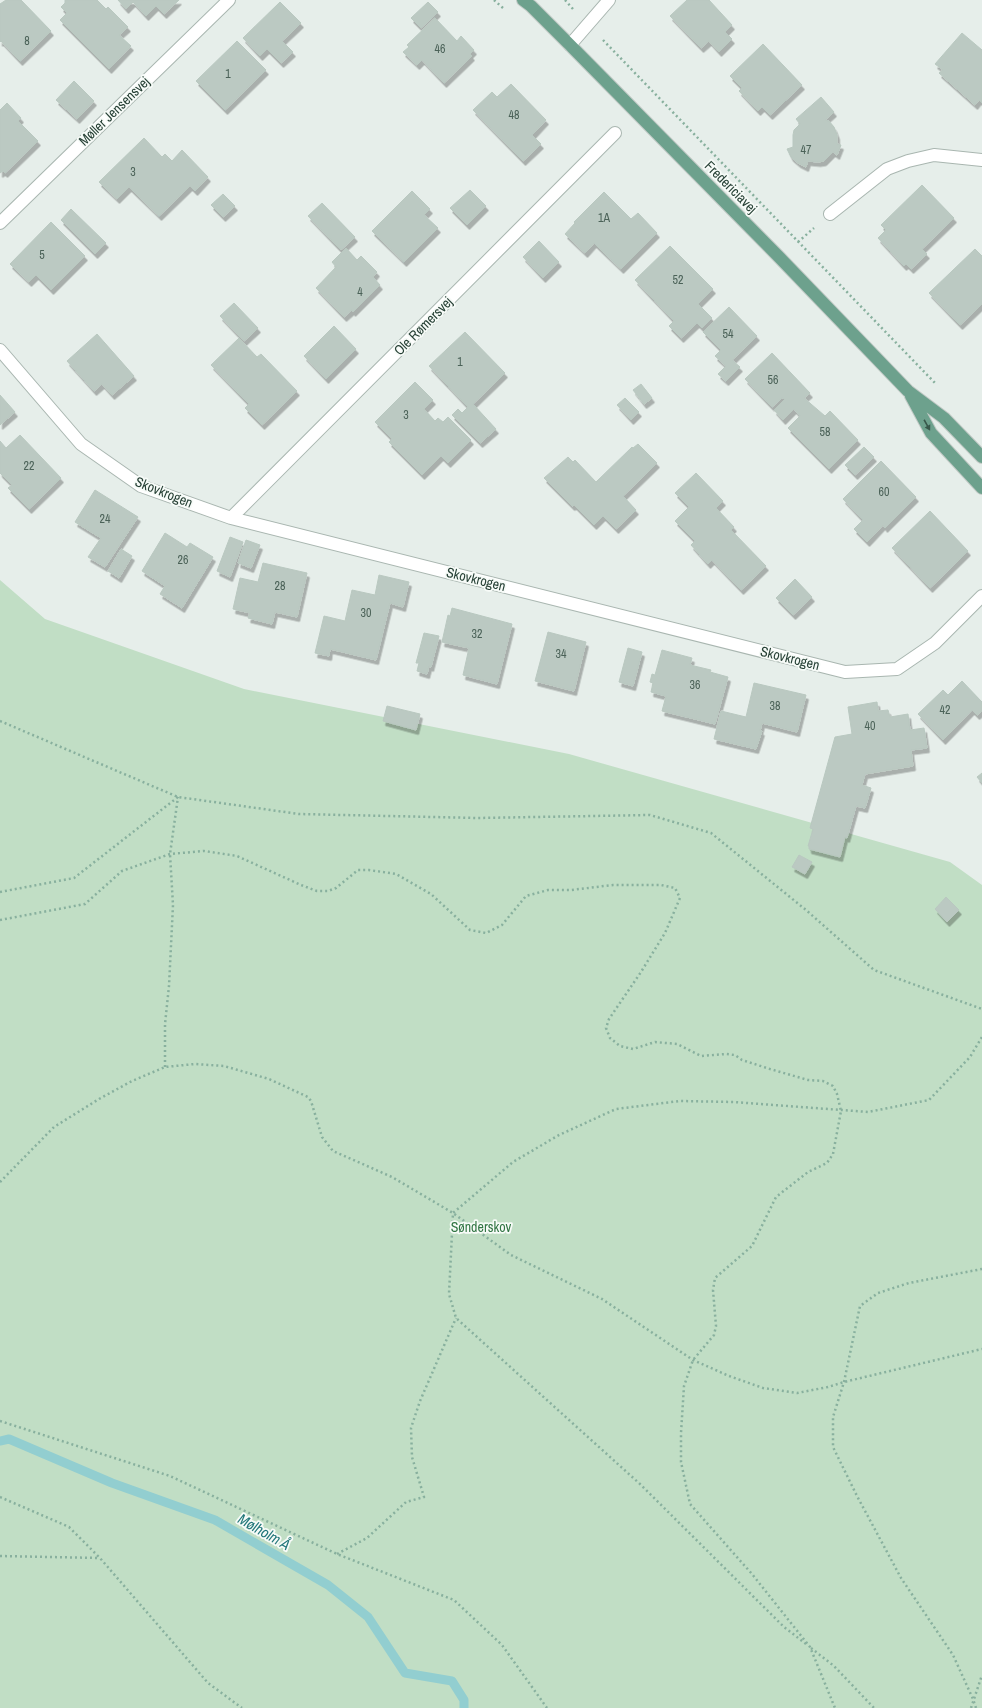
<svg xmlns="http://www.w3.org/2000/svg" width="982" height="1708" font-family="'Archivo Narrow',sans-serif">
<defs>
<filter id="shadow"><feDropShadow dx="2.5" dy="4.5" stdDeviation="0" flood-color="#0004"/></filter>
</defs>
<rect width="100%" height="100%" fill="#e6eeea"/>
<path fill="#c1dec5" d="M 0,580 L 45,619 L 244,689 L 569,754 L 950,862 L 982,885 L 982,1708 L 0,1708 Z"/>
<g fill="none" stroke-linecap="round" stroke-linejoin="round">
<path stroke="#92ced0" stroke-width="9" d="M 0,1441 L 9,1439 L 112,1483 L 215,1520 L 328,1585 L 368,1617 L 405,1673 L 452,1681 L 464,1700 L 464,1708"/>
</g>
<path fill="#bbc9c2" stroke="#b9c8c0" filter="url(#shadow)" d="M 6,0 L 21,0 L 51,31 L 20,61 L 1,41 L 0,42 L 0,4 Z
M 65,0 L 97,0 L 106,9 L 108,7 L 128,27 L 119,35 L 131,46 L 109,69 L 60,20 L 67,13 L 61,7 L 65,3 Z
M 118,0 L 179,0 L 164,14 L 156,6 L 146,16 L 133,2 L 126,9 Z
M 687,0 L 709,0 L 732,25 L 725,32 L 732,39 L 719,52 L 709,41 L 701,48 L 670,16 Z
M 280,2 L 301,23 L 282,41 L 293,52 L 281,63 L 267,49 L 260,56 L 243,38 Z
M 428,2 L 438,12 L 421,28 L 411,18 Z
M 435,18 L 457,41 L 461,36 L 474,50 L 470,54 L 472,56 L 444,83 L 422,60 L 417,65 L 403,52 L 409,47 L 407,45 Z
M 962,33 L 982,50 L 982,103 L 979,100 L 975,105 L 939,73 L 943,70 L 935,64 Z
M 237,41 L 266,70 L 225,110 L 196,81 Z
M 763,44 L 802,85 L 770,115 L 762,107 L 758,111 L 739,91 L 742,88 L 730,76 Z
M 74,81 L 94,101 L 77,119 L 56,100 Z
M 511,84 L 546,120 L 532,135 L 541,144 L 523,161 L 473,110 L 492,92 L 497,97 Z
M 821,97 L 834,112 L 825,120 L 829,121 L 834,127 L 837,135 L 837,144 L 841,145 L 837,155 L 833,152 L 824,161 L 818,162 L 808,161 L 806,167 L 798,163 L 791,157 L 787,149 L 793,147 L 793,135 L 794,130 L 800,124 L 796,119 Z
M 7,103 L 21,118 L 18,121 L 38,141 L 5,173 L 3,171 L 0,173 L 0,110 Z
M 144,138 L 162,157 L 165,154 L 172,161 L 182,150 L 208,177 L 195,191 L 190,186 L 159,216 L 129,187 L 117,199 L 99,182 Z
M 922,185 L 954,218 L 922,249 L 927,254 L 911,269 L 906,264 L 904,266 L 878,238 L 886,230 L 881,225 Z
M 470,190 L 486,206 L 467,225 L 450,208 Z
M 412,191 L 430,209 L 424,215 L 438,228 L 404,262 L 372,231 Z
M 604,192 L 631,219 L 638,213 L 657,233 L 621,269 L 594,243 L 585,253 L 565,234 L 575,223 L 574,222 Z
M 223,194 L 235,206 L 223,217 L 211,205 Z
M 322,203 L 355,237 L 342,249 L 340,249 L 308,216 Z
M 71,209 L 106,243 L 95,254 L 61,220 Z
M 51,222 L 85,256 L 51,290 L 36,275 L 29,282 L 10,264 Z
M 539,241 L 559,262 L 543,278 L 523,257 Z
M 670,246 L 713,289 L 698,304 L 712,318 L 702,328 L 697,323 L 681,338 L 669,326 L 674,321 L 635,280 Z
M 346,248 L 357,260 L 361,256 L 377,272 L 373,277 L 380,285 L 353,312 L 352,310 L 344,317 L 316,288 L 336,267 L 332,262 Z
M 975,249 L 982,256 L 982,304 L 960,325 L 929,293 Z
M 234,303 L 258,328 L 244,341 L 220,316 Z
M 729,307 L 757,336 L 732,360 L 740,367 L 726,381 L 718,374 L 726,366 L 715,356 L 721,350 L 703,332 Z
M 334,326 L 356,349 L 326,379 L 304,356 Z
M 465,332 L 505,373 L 473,404 L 496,429 L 480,443 L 452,415 L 458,409 L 462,413 L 468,407 L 429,366 Z
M 97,334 L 134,376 L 112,395 L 102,384 L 94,391 L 67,361 Z
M 239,338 L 257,357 L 261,354 L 297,391 L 262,425 L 245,408 L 249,404 L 211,365 Z
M 772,353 L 810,393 L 804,398 L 825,416 L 830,411 L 858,440 L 829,469 L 788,428 L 800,416 L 794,409 L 783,420 L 774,410 L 785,399 L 782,398 L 772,407 L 745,379 Z
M 415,382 L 433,400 L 424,409 L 435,421 L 438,418 L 443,422 L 448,417 L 471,440 L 448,463 L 441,456 L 422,475 L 389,442 L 392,439 L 375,422 Z
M 641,384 L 652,398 L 644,404 L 633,390 Z
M 0,395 L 15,412 L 0,425 Z
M 625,398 L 639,412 L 631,420 L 617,405 Z
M 20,435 L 61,478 L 29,509 L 8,488 L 12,485 L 0,473 L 0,441 L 6,448 Z
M 638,444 L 657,463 L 623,496 L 636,510 L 616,529 L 603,516 L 594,525 L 574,505 L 572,506 L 544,478 L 568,457 L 573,462 L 575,460 L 596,482 L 632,447 L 633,448 Z
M 864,447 L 874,457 L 855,475 L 845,465 Z
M 881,461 L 916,497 L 885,528 L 883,525 L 867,542 L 854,529 L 863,520 L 843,499 Z
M 696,473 L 723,501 L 716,508 L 734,527 L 731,530 L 766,566 L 741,590 L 712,560 L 708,564 L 691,545 L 695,541 L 675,521 L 689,507 L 675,493 Z
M 95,490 L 138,517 L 105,567 L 88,557 L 101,538 L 75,522 Z
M 930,511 L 968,551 L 930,588 L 892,548 Z
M 165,533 L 187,547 L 190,543 L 213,557 L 182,608 L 160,594 L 165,586 L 142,571 Z
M 230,537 L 243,542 L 230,577 L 217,571 Z
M 246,540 L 260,545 L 251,568 L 238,563 Z
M 121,549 L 132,556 L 119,578 L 108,571 Z
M 263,563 L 307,573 L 297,617 L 275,612 L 272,624 L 248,618 L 250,613 L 233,609 L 240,578 L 258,582 Z
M 379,575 L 409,582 L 403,607 L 390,603 L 376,660 L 330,649 L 329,656 L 315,653 L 324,616 L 345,621 L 352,590 L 375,595 Z
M 795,579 L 812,597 L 793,615 L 776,598 Z
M 452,608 L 512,624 L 497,684 L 463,675 L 469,648 L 442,642 L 448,615 L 450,616 Z
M 548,632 L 586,642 L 574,691 L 535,681 Z
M 424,633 L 439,636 L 431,667 L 429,666 L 427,674 L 417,671 L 419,663 L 416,663 Z
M 628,648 L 642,652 L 633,686 L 619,682 Z
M 662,650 L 692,658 L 690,665 L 711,670 L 710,672 L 728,677 L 715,724 L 662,711 L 666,696 L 651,692 L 653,683 L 650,682 L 652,674 L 655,675 Z
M 962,681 L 982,702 L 982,711 L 977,715 L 972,710 L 943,740 L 918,714 L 943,690 L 948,695 Z
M 754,683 L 806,695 L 797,732 L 762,723 L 760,731 L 762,731 L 756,749 L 714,739 L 721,711 L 746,717 Z
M 877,702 L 878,711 L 888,710 L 890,717 L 908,714 L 910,730 L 924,728 L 927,748 L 911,750 L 913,766 L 865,774 L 862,785 L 871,788 L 865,808 L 856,806 L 847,838 L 845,837 L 840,857 L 809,849 L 809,846 L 808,846 L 813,829 L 810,828 L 835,737 L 852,734 L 848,707 Z
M 387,706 L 420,714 L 416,730 L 383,721 Z
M 982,773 L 982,783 L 977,777 Z
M 799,855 L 812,862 L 805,874 L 792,867 Z
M 946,897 L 959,910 L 947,922 L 935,909 Z"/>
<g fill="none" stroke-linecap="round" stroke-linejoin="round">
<defs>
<path id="lane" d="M 570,45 L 609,0"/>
<path id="street" d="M 830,214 L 887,169 L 908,161 L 934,155 L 982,160
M 0,223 L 229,0
M 0,350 L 81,444 L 141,486 L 231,518 L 845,672 L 897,669 L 935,643 L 982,596
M 231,518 L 615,133"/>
<path id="primary" d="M 523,0 L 531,6 L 570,45 L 780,258 L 908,391 L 944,418 L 982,457
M 911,396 L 931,433 L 982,488"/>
</defs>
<use href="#lane" stroke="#a9b6b0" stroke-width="14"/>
<use href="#street" stroke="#a9b6b0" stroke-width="14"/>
<use href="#primary" stroke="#c2cac6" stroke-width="14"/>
<path stroke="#88b09e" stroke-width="2.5" stroke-dasharray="2 3" stroke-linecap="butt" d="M 494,0 L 503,8
M 565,0 L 573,9
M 603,40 L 935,383
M 798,242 L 814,228
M 0,721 L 178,797 L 299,814 L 478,818 L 650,815 L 711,833 L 806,910 L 874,970 L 982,1009
M 0,892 L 74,878 L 178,797
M 0,920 L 85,904 L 122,871 L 170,854 L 204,851 L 237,856 L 301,885 L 317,891 L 328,891 L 336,888 L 358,870 L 369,870 L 396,874 L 431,894 L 470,930 L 486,933 L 502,925 L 526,896 L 548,890 L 571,890 L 613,885 L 661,885 L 675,888 L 680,898 L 665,933 L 641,972 L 609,1019 L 606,1028 L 610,1038 L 620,1046 L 633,1049 L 655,1042 L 677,1044 L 701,1056 L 726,1054 L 735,1055 L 742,1060 L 770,1069 L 808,1080 L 823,1081 L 833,1086 L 837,1094 L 841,1111 L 833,1154 L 827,1163 L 808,1172 L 776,1197 L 752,1246 L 715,1278 L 713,1290 L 716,1326 L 714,1335 L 693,1360 L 684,1386 L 681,1433 L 681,1462 L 690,1504 L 752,1574 L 810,1647 L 835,1708
M 165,1067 L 165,1024 L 169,986 L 173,905 L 170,854 L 178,797
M 0,1182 L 54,1127 L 99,1099 L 132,1081 L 165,1067 L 195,1064 L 224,1066 L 269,1079 L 308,1097 L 311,1101 L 322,1137 L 333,1151 L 392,1177 L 453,1213 L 511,1255 L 602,1299 L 693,1360 L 729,1376 L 763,1388 L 797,1393 L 828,1387 L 844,1382 L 982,1349
M 0,1421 L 170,1476 L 337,1554 L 454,1600 L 502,1645 L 547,1708
M 0,1497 L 69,1527 L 100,1558 L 208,1683 L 242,1708
M 337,1554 L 367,1538 L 406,1502 L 424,1497 L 412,1457 L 411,1428 L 420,1401 L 456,1318
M 0,1556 L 100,1558
M 806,1644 L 784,1627 L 640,1484 L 456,1318 L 449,1294 L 453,1213 L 513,1162 L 559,1135 L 616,1109 L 680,1101 L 734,1102 L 868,1112 L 929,1100 L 970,1057 L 982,1037
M 811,1648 L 834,1666 L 874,1708
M 971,1708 L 982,1675
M 976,1708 L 973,1699 L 953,1655 L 901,1578 L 857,1496 L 833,1447 L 833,1417 L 844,1382 L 860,1306 L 878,1293 L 909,1283 L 982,1269"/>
<use href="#lane" stroke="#fff" stroke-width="12"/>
<use href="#street" stroke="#fff" stroke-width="12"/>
<use href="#primary" stroke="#6da18d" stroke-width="12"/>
</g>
<defs><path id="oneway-solid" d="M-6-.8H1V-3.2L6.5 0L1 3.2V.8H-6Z"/></defs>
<use fill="#38584b" href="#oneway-solid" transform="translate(927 425) rotate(61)"/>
<g text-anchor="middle" stroke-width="3.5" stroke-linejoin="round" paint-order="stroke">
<g font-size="12" fill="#4b6258">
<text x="27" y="45">8</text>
<text x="440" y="53">46</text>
<text x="228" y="78">1</text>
<text x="514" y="119">48</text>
<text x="806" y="154">47</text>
<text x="133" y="176">3</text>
<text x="604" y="222">1A</text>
<text x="42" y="259">5</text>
<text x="678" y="284">52</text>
<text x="360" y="296">4</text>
<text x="728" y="338">54</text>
<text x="460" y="366">1</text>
<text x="773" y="384">56</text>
<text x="406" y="419">3</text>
<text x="825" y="436">58</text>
<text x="29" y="470">22</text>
<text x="884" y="496">60</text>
<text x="105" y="523">24</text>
<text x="183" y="564">26</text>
<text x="280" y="590">28</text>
<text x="366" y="617">30</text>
<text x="477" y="638">32</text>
<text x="561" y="658">34</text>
<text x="695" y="689">36</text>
<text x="775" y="710">38</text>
<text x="945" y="714">42</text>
<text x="870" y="730">40</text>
</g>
<g font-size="14" fill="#264035" stroke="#f7fbf8">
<text transform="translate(114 111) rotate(-44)" y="5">Møller Jensensvej</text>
<text transform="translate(731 187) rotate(45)" y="5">Fredericiavej</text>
<text transform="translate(423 326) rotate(-45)" y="5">Ole Rømersvej</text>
<text transform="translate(164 492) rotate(22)" y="5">Skovkrogen</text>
<text transform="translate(476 579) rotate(14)" y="5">Skovkrogen</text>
<text transform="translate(790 658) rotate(14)" y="5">Skovkrogen</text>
</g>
<g font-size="14" fill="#317543" stroke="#f7fbf8">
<text x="481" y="1232">Sønderskov</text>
</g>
<g font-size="15" font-style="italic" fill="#22777a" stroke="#f7fbf8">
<text transform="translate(264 1532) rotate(30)" y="5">Mølholm Å</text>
</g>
</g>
</svg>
